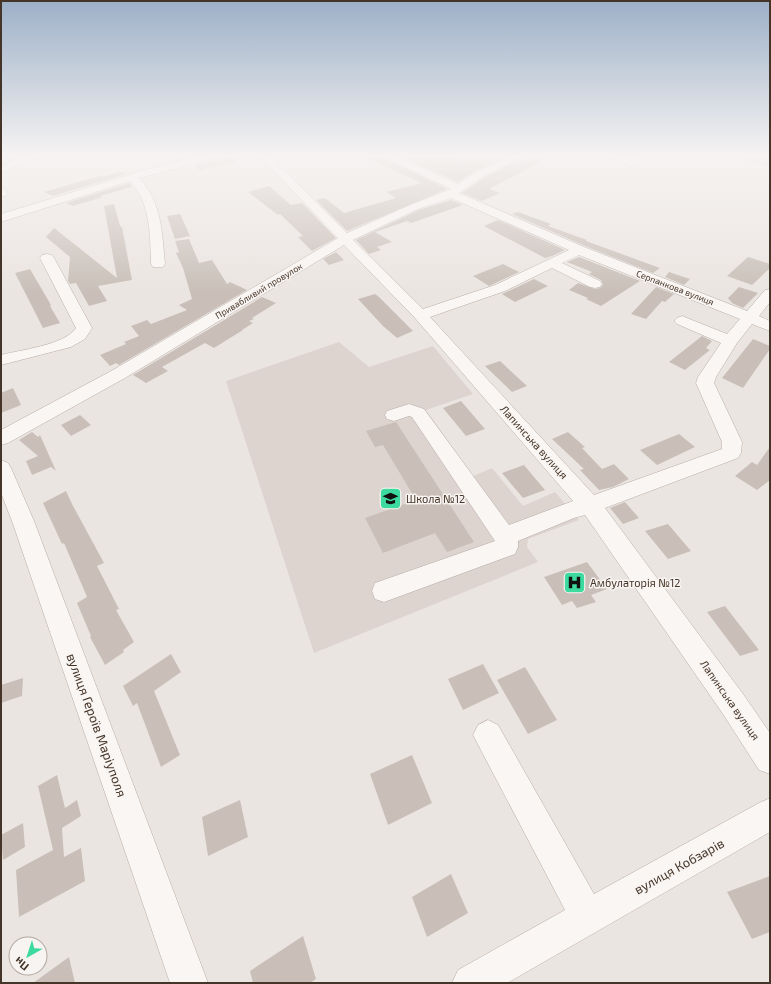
<svg xmlns="http://www.w3.org/2000/svg" width="771" height="984" font-family="'Exo 2',sans-serif">
<rect width="100%" height="100%" fill="#ebe5e1"/>
<path fill="#ddd4cf" d="M 339,342 L 369,367 L 433,346 L 473,394 L 426,410 L 473,476 L 492,468 L 523,506 L 555,492 L 579,520 L 528,539 L 527,547 L 538,562 L 314,653 L 226,381 Z"/>
<path fill="#ccc2d6" d="M 729,155 L 770,155 L 770,168 L 732,156 Z"/>
<path fill="#c9bfb8" d="M 222,155 L 236,155 L 237,162 L 199,170 L 194,165 L 220,158 Z
M 359,155 L 379,155 L 447,189 L 347,231 L 316,200 L 325,198 L 344,213 L 396,198 L 386,192 L 422,183 Z
M 398,155 L 458,155 L 459,161 L 486,157 L 494,162 L 475,171 L 458,182 Z
M 539,157 L 541,162 L 489,189 L 500,193 L 482,201 L 462,193 L 485,177 L 513,163 Z
M 120,172 L 126,174 L 53,196 L 44,192 L 99,176 L 102,177 Z
M 129,183 L 132,187 L 100,196 L 103,197 L 73,206 L 66,203 Z
M 269,186 L 291,205 L 302,203 L 336,238 L 312,251 L 298,237 L 303,236 L 280,214 L 278,215 L 248,192 Z
M 451,200 L 463,205 L 411,223 L 407,221 L 375,232 L 392,242 L 377,247 L 381,250 L 369,254 L 356,240 L 419,210 Z
M 114,204 L 120,226 L 122,227 L 132,280 L 98,286 L 107,301 L 89,306 L 76,283 L 70,284 L 68,281 L 70,257 L 46,237 L 54,228 L 117,278 L 104,206 Z
M 518,212 L 551,224 L 548,226 L 587,240 L 586,241 L 660,268 L 653,273 L 585,246 L 512,214 Z
M 180,214 L 190,236 L 175,239 L 167,216 Z
M 498,220 L 565,250 L 552,256 L 545,258 L 484,226 Z
M 189,239 L 199,263 L 212,260 L 227,284 L 230,282 L 247,290 L 119,365 L 116,363 L 110,366 L 100,355 L 126,344 L 124,342 L 139,336 L 131,326 L 147,320 L 151,324 L 187,310 L 179,305 L 192,299 L 183,268 L 176,253 L 179,252 L 175,241 Z
M 336,252 L 344,260 L 329,265 L 323,259 Z
M 579,257 L 640,281 L 601,306 L 586,299 L 588,298 L 569,290 L 578,283 L 595,289 L 600,288 L 603,285 L 601,280 L 589,274 L 592,272 L 567,262 Z
M 748,257 L 770,264 L 770,268 L 752,285 L 727,276 Z
M 503,264 L 519,272 L 489,286 L 473,276 Z
M 30,269 L 51,305 L 50,306 L 60,323 L 43,328 L 15,273 Z
M 669,272 L 690,279 L 684,285 L 665,277 Z
M 534,279 L 548,286 L 515,302 L 502,294 Z
M 656,287 L 674,294 L 665,302 L 662,301 L 646,319 L 631,314 Z
M 739,287 L 758,293 L 743,308 L 732,303 L 728,298 Z
M 375,294 L 379,297 L 413,331 L 397,338 L 383,326 L 358,299 Z
M 262,297 L 276,303 L 252,318 L 254,319 L 249,321 L 253,323 L 242,330 L 243,330 L 214,348 L 205,343 L 162,367 L 168,371 L 146,383 L 133,375 Z
M 702,336 L 712,341 L 706,348 L 710,350 L 685,370 L 669,362 Z
M 753,339 L 770,346 L 770,349 L 743,388 L 722,378 Z
M 500,361 L 527,386 L 512,392 L 485,366 Z
M 13,388 L 21,405 L 1,413 L 1,393 Z
M 461,401 L 485,429 L 466,436 L 443,408 Z
M 80,415 L 91,425 L 71,436 L 61,425 Z
M 396,422 L 474,542 L 447,552 L 435,533 L 383,553 L 365,518 L 416,500 L 383,445 L 375,447 L 366,431 Z
M 32,432 L 38,437 L 40,435 L 56,471 L 51,467 L 32,475 L 26,461 L 38,456 L 19,440 Z
M 568,432 L 585,447 L 582,448 L 602,469 L 614,464 L 629,479 L 613,487 L 599,490 L 580,470 L 584,469 L 552,439 Z
M 679,434 L 695,447 L 657,465 L 640,450 Z
M 770,447 L 770,480 L 757,490 L 735,476 L 752,462 L 757,465 Z
M 524,465 L 545,490 L 523,498 L 502,473 Z
M 66,491 L 72,504 L 104,563 L 97,566 L 119,609 L 116,610 L 134,642 L 123,650 L 124,652 L 105,665 L 90,637 L 91,636 L 77,603 L 87,597 L 64,543 L 62,544 L 43,503 Z
M 625,502 L 639,518 L 623,524 L 610,508 Z
M 668,524 L 691,551 L 668,559 L 645,531 Z
M 587,562 L 607,589 L 591,595 L 596,602 L 577,608 L 572,601 L 562,605 L 544,577 Z
M 725,606 L 759,650 L 740,656 L 707,612 Z
M 171,654 L 181,672 L 154,691 L 180,755 L 161,767 L 137,703 L 133,706 L 123,686 Z
M 483,664 L 499,693 L 463,710 L 448,679 Z
M 525,667 L 557,720 L 528,734 L 497,680 Z
M 23,678 L 22,696 L 1,703 L 1,685 Z
M 412,755 L 432,803 L 388,825 L 370,774 Z
M 57,775 L 65,808 L 77,800 L 81,816 L 62,828 L 64,857 L 81,848 L 85,881 L 19,917 L 16,870 L 53,850 L 38,786 Z
M 240,800 L 248,837 L 208,856 L 202,817 Z
M 23,823 L 25,847 L 3,860 L 1,835 Z
M 451,874 L 468,913 L 427,937 L 412,897 Z
M 770,876 L 770,932 L 752,939 L 727,892 Z
M 303,936 L 316,979 L 310,983 L 253,983 L 250,971 Z
M 69,957 L 75,983 L 33,983 Z"/>
<g fill="none" stroke-linecap="round" stroke-linejoin="round">
<defs>
<path id="minor" d="M 28,155 L 42,155 L 1,173 L 1,166 Z
M 203,155 L 221,155 L 220,157 L 139,178 C 162,202 162,233 165,264 L 163,267 L 153,267 L 151,264 C 150,235 151,204 130,181 L 1,222 L 1,214 L 145,170 Z
M 259,155 L 269,155 L 347,233 L 410,205 L 451,189 L 380,155 L 393,155 L 458,184 L 476,172 L 513,155 L 526,155 L 484,176 L 459,193 L 584,247 L 747,311 L 765,290 L 770,289 L 770,302 L 759,316 L 770,321 L 770,331 L 752,324 L 737,343 L 716,377 L 714,383 L 742,442 L 741,453 L 738,458 L 605,508 L 743,694 L 770,733 L 770,774 L 759,770 L 723,714 L 585,515 L 574,518 L 518,541 L 518,547 L 515,554 L 384,602 L 375,599 L 372,591 L 375,583 L 495,541 L 412,417 L 409,416 L 394,421 L 387,419 L 385,415 L 387,411 L 409,404 L 424,409 L 509,525 L 573,501 L 415,318 L 344,245 L 125,378 L 8,443 L 1,445 L 1,430 L 113,370 L 338,238 ZM 451,198 L 569,250 L 495,285 L 423,309 L 353,240 L 418,209 ZM 579,255 L 740,319 L 727,334 L 682,316 L 677,318 L 674,321 L 677,324 L 721,343 L 698,377 L 696,383 L 722,442 L 722,449 L 594,495 L 430,317 L 505,291 L 552,268 L 590,287 L 595,288 L 600,287 L 602,284 L 600,281 L 562,263 Z
M 604,155 L 619,155 L 627,158 L 625,155 L 635,155 L 638,159 L 634,165 L 631,166 Z
M 1,188 L 5,189 L 7,194 L 6,196 L 1,197 Z
M 47,254 L 52,255 L 54,258 L 92,328 L 85,339 L 71,347 L 1,365 L 1,355 C 20,350 65,345 76,328 L 40,258 L 42,255 Z
M 1,460 L 8,463 L 11,468 L 34,521 L 208,983 L 170,983 L 12,521 L 1,493 Z
M 488,720 L 498,725 L 594,894 L 759,803 L 770,798 L 770,832 L 507,983 L 452,983 L 458,970 L 565,910 L 473,735 L 478,725 Z"/>
</defs>
<use href="#minor" stroke="#b6aca6" stroke-width="1"/>
<use href="#minor" fill="#f9f6f4" fill-rule="evenodd"/>
</g>
<linearGradient id="sky" x2="0" y2="1"><stop stop-color="#9db0c8"/><stop offset="0.53" stop-color="#f6f3f2"/><stop offset="1" stop-color="#f6f3f2" stop-opacity="0"/></linearGradient>
<rect width="771" height="293" fill="url(#sky)"/>
<defs>
<symbol id="school-square" viewBox="-11 -11 22 22"><rect x="-9" y="-9" width="18" height="18" rx="4" fill="#3cda9f" stroke="#f8f4f1"/><path d="M0-5L7-2L0 1L-7-2ZM-4 1L0 2.5L4 1V4Q0 6-4 4Z" fill="#111"/></symbol>
<symbol id="hospital-square" viewBox="-11 -11 22 22"><rect x="-9" y="-9" width="18" height="18" rx="4" fill="#3cda9f" stroke="#f8f4f1"/><path d="M-5-5h3v3.5h4V-5h3V5h-3V1.5h-4V5h-3Z" fill="#111"/></symbol>
</defs>
<g fill-rule="evenodd">
<use href="#school-square" x="378" y="486" width="25" height="25"/>
<use href="#hospital-square" x="562" y="570" width="25" height="25"/>
</g>
<g text-anchor="middle" stroke-width="3" stroke-linejoin="round" paint-order="stroke">
<g font-size="9" fill="#453428" stroke="#f8f4f1">
<text transform="translate(675 288) rotate(21)" y="3">Серпанкова вулиця</text>
<text transform="translate(259 291) rotate(-31)" y="3">Привабливий провулок</text>
</g>
<g font-size="11" fill="#453428" stroke="#f8f4f1">
<text transform="translate(534 442) rotate(48)" y="4">Лапинська вулиця</text>
<text transform="translate(730 700) rotate(55)" y="4">Лапинська вулиця</text>
</g>
<g font-size="11" fill="#453428" stroke="#f8f4f1" text-anchor="start">
<text x="406" y="503">Школа №12</text>
<text x="590" y="587">Амбулаторія №12</text>
</g>
<g font-size="13" fill="#453428" stroke="#f8f4f1">
<text transform="translate(97 725) rotate(70)" y="5">вулиця Героїв Маріуполя</text>
<text transform="translate(679 866) rotate(-29)" y="5">вулиця Кобзарів</text>
</g>
</g>
<rect width="771" height="984" fill="none" stroke="#453428" stroke-width="4"/>
<g transform="translate(28 956) rotate(219)"><circle r="19" fill="#f8f4f1" stroke="#b0a7a1"/>
<path d="M0-3L7 15L0 10L-7 15Z" fill="#3cda9f"/>
<text y="-6" font-size="11" font-weight="bold" text-anchor="middle" fill="#453428">Пн</text>
</g>
</svg>
